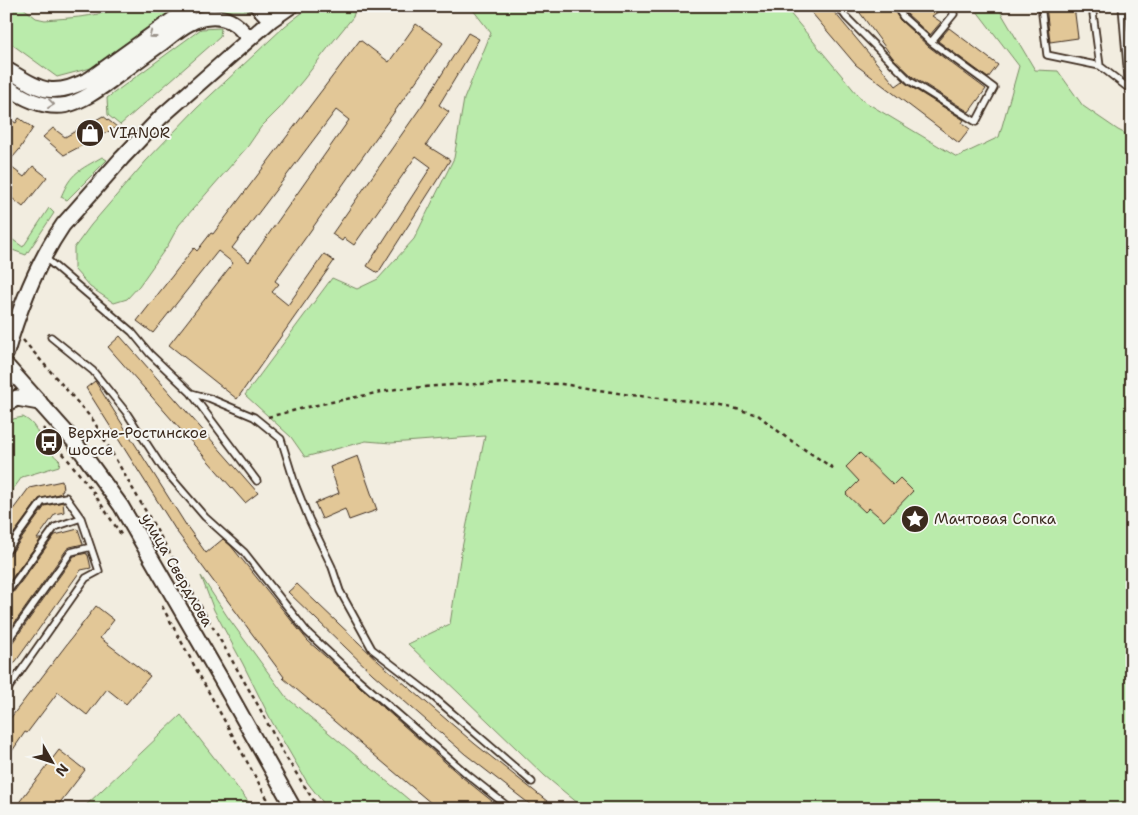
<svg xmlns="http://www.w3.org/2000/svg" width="1138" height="815" font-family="'Shantell Sans',sans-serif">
<rect width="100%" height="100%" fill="#f2ede0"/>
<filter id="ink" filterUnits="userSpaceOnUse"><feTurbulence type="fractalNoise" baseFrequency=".02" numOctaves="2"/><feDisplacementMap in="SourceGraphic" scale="10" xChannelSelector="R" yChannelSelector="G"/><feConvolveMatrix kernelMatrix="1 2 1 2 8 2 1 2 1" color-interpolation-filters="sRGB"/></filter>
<g filter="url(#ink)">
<path fill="#baebab" stroke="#7a8a64" d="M 6,6 L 21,6 L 36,18 L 45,20 C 65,18 104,17 120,6 L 178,6 L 91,68 L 57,77 L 6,40 Z
M 202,6 L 249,6 L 251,8 L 250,11 C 228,10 209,10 188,17 L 189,13 Z
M 311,6 L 356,6 L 353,17 L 331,44 L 304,79 L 280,108 L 261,127 L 248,146 L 179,225 L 168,245 L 139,286 L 127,299 L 114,303 L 90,287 L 74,269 L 74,248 L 91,225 L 146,161 L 197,108 L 285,26 Z
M 472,6 L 784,6 L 862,100 L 957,157 L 999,137 L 1019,66 L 973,6 L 997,6 L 1035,70 L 1058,71 L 1083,106 L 1118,130 L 1132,137 L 1132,809 L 585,809 L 545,776 L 408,644 L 450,624 L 461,553 L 485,436 L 391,443 L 366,441 L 305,457 L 291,437 L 245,395 L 332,278 L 357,289 L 378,279 L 414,239 L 454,158 L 464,99 L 491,33 L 473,10 Z
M 221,28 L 220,37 L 120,125 L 108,115 L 107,98 L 201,29 Z
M 102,157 L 107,160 L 67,200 L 61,197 C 71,172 80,170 102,157 Z
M 49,208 L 54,213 L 26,255 L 7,248 L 11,268 L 6,277 L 6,235 L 23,247 Z
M 23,417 C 36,424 36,431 43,443 C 47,450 54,455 60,461 L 59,466 L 22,477 L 6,499 L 6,427 L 13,419 Z
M 201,576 L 227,616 L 286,697 L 420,809 L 328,809 L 307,782 L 272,722 L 243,664 L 214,610 Z
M 181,715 L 254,809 L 82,809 Z"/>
<path fill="#e2c797" stroke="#3b2a1e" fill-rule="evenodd" d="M 806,6 L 829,6 L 896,86 L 903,81 L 908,85 L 964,120 L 962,123 L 970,129 L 959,143 L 856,65 Z
M 855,6 L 891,6 L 900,20 L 928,46 L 986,89 L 969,112 L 913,77 L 893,58 Z
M 902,6 L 944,6 L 945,7 L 932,16 L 941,22 L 930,35 L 907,14 Z
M 1046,6 L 1074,6 L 1078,38 L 1050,42 Z
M 416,24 L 443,43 L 275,281 L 279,284 L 272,292 L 288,305 L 324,254 L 334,261 L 237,399 L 169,345 L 233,263 L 218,251 L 153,333 L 137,321 L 194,248 L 197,251 L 211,233 L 213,234 L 360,40 L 389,62 ZM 336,110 L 349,120 L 249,262 L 232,248 Z
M 949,28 L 998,65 L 988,78 L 938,41 Z
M 468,33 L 479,39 L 439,105 L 449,112 L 426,145 L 450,160 L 378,273 L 367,266 L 431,167 L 416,156 L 354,245 L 344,238 L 342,241 L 332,234 L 423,104 Z
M 103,116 L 117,127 L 64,155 L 43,137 L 53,128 L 65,137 Z
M 6,117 L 16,123 L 19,118 L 33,128 L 19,150 L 7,164 L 24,177 L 33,166 L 47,177 L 23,207 L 8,195 L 14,187 L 6,180 Z
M 120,336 L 258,493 L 245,503 L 108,347 Z
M 95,381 L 186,525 L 206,553 L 223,539 L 231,546 L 308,641 L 462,777 L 502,809 L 438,809 L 283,678 L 284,677 L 177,532 L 86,388 Z
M 860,453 L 893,485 L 900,478 L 913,491 L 884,521 L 869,508 L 865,512 L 846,494 L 859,481 L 846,467 Z
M 358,456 L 377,510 L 349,520 L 345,509 L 322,519 L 315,503 L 339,493 L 330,467 Z
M 62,481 L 63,490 L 61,491 L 62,493 L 39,499 L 6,544 L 6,519 L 29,488 Z
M 63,502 L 64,512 L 55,514 L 37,539 L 41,539 L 6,586 L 6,557 L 10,555 L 45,506 Z
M 78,529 L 83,544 L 70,547 L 67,549 L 6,635 L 6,599 L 10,597 L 55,535 Z
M 87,553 L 87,555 L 88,555 L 91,568 L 81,570 L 6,675 L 6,648 L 10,646 L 74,556 Z
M 297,584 L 379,662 L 475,744 L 557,809 L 536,809 L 465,754 L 373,674 L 288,592 Z
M 96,606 L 114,620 L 100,638 L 150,676 L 126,704 L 107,689 L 87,715 L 58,692 L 27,733 L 25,732 L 6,760 L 6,724 Z
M 59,750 L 85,770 L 55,809 L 14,809 Z"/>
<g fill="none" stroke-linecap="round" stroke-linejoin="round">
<defs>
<path id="service" d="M 838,6 L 846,17 L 910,81 L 976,122 L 994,88 L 931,42 L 903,17 L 896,6
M 1041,6 L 1047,55 L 1100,66
M 1092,6 L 1100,66 L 1132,91
M 1122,6 L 1129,90
M 931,42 L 954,14 L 949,6
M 44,257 L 132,332 L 150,354 L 191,393 L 257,481
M 51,337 L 93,371 L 126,412 L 162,467 L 205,517 L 244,552 L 307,632 L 351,673 L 468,775 L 511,809
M 191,393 L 209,398 L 254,417 L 281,439 L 295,484 L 309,519 L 332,567 L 340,591 L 372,649 L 429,693 L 532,782
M 6,552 L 42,502 L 66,497 L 81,518 L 99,571 L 86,578 L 6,692
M 6,594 L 55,527 L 81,518
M 6,643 L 71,552 L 91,547"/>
<path id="tertiary" d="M 257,6 L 271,20
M 6,69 C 41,90 51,99 90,79 L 192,6
M 6,86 C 23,98 45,109 66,105 C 83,101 99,89 113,79 C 129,67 145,55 162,43 C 171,36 180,28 190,23 C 201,17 218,15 230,21 C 238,25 244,32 249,39
M 6,354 C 19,309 37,263 63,225 L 122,158 L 161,117 L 271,20 L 291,6
M 6,365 L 73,440 L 121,506 L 221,679 L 294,809"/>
<path id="secondary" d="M 6,403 L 17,398 L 39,402"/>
</defs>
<use href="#service" stroke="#3b2a1e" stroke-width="9"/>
<use href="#tertiary" stroke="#3b2a1e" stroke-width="18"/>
<use href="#secondary" stroke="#3b2a1e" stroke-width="19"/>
<path stroke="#3b2a1e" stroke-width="2.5" stroke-dasharray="4 4" stroke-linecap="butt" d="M 23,340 L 93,420 L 259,707 L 282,751 L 319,809
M 268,417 L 312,406 L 396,389 L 451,385 L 509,383 L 562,384 L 630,395 L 688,401 L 733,408 L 758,415 L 787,438 L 836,470
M 43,428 L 91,489 L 122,536
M 162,606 L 201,678 L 273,809"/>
<use href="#service" stroke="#f6f6f2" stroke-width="5.5"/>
<use href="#tertiary" stroke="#f6f6f2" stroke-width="14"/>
<use href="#secondary" stroke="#f6f6f2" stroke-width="15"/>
</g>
<defs><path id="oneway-chevron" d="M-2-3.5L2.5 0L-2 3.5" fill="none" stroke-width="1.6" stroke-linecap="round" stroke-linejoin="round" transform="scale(1.25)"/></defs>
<g stroke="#989088">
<use href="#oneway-chevron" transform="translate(152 35) rotate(144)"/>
<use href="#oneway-chevron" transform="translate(51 104) rotate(7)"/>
</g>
</g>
<defs>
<symbol id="shop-disc" viewBox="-11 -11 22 22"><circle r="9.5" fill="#3b2a1e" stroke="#f6f6f2"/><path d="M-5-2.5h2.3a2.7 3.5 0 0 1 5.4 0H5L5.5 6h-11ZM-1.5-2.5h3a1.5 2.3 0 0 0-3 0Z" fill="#fff"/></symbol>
<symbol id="bus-disc" viewBox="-11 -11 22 22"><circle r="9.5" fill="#3b2a1e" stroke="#f6f6f2"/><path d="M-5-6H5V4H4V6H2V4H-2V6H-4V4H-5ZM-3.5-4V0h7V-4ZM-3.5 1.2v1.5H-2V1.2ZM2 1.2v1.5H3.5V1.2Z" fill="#fff"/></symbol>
<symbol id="sight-disc" viewBox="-11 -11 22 22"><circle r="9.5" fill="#3b2a1e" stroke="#f6f6f2"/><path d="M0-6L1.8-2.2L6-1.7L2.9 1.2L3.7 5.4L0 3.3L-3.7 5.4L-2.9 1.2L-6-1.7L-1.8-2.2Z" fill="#fff"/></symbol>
</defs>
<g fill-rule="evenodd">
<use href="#shop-disc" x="74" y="117" width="32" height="32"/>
<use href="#bus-disc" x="33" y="426" width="32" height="32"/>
<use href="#sight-disc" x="899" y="503" width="32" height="32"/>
</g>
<g text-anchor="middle" stroke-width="4" stroke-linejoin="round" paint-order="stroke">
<g font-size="15" fill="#3b2a1e" stroke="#f6f6f2" text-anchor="start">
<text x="109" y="138">VIANOR</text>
<text x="68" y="438">Верхне-Ростинское<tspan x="68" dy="17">шоссе</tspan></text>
<text x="934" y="524">Мачтовая Сопка</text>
</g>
<g font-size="15" fill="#3b2a1e" stroke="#f6f6f2">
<text transform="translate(177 570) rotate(60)" y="5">улица Свердлова</text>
</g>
</g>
<rect width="1138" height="815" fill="none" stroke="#f6f6f2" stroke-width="25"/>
<rect x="12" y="12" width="1113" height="790" fill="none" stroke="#3b2a1e" stroke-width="2" filter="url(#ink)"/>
<g transform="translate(52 762) rotate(129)" stroke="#f6f6f2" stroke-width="4" paint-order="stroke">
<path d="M0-4L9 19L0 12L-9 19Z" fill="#3b2a1e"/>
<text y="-8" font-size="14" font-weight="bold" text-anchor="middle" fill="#3b2a1e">N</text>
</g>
</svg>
